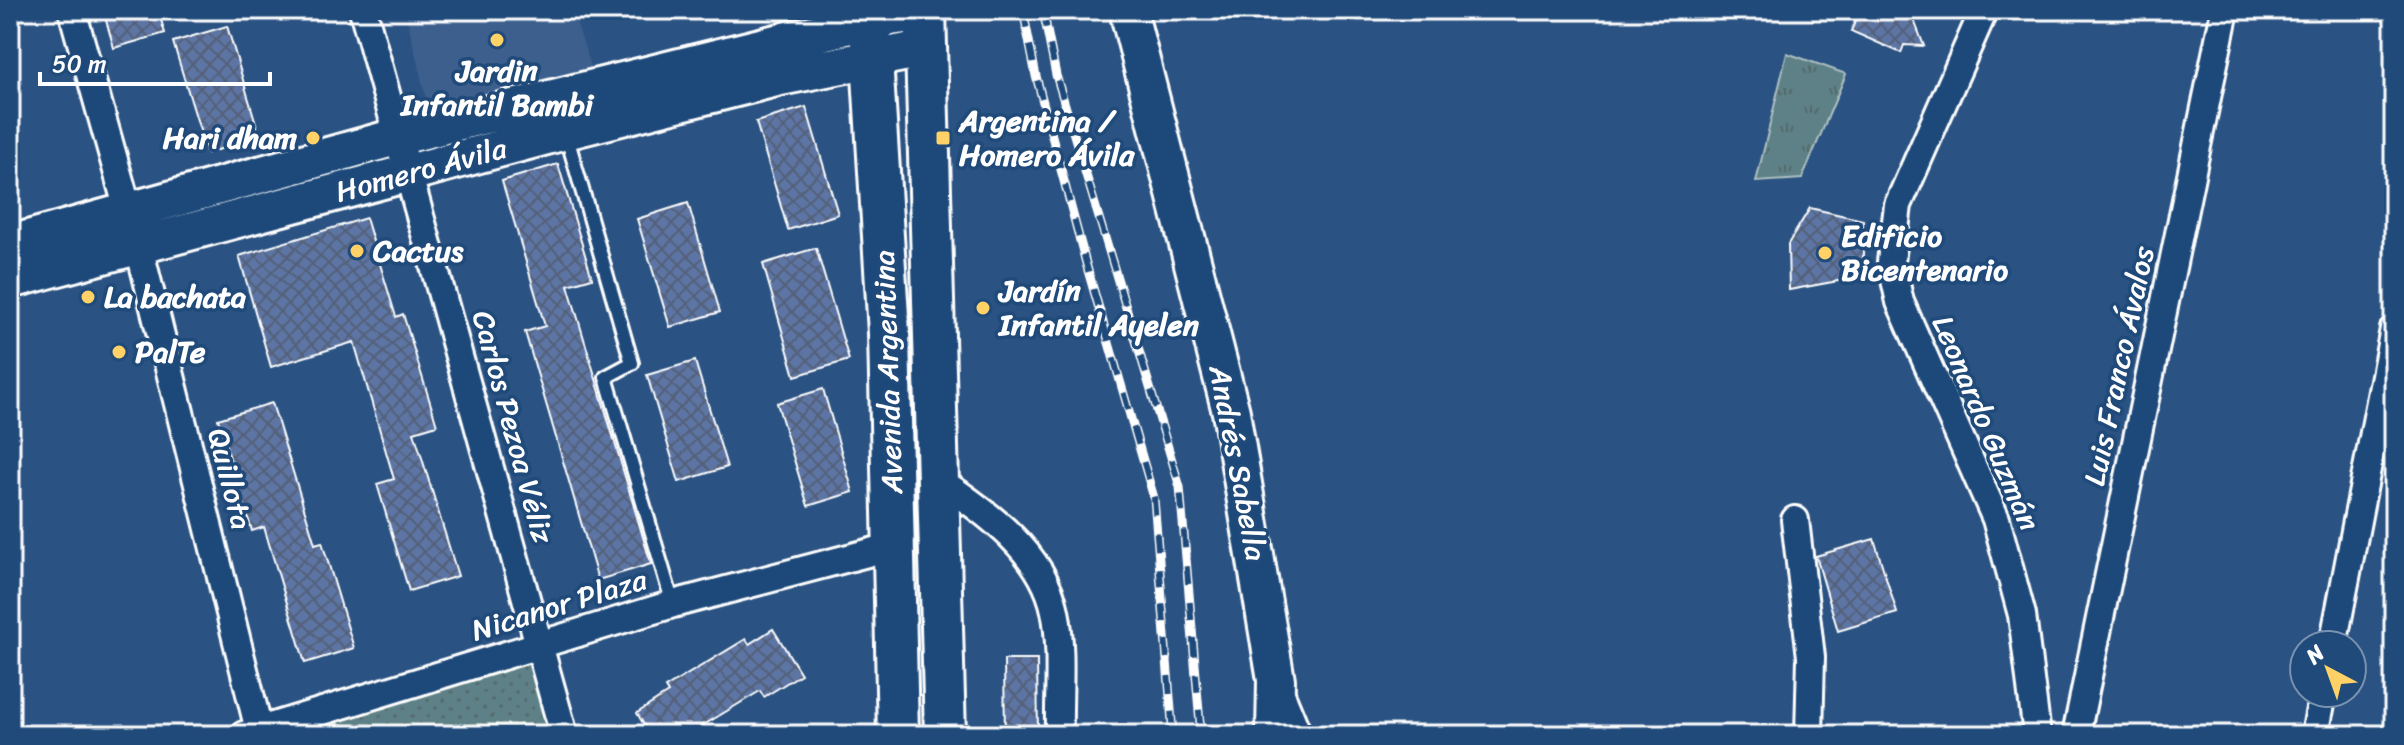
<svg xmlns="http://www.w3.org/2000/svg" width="2404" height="745" font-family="Sriracha,sans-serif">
<defs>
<pattern id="grass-tufts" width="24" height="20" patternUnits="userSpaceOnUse" patternTransform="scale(2)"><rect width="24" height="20" fill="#5d8186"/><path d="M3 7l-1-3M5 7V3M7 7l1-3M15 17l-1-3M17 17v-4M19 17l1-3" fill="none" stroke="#55696c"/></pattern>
<pattern id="park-dots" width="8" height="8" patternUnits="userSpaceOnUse" patternTransform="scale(2)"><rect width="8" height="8" fill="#5d8186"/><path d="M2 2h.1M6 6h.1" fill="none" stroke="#55696c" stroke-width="1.8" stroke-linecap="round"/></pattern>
<pattern id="building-cross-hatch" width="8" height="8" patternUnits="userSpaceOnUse" patternTransform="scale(2)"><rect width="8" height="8" fill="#5b75a5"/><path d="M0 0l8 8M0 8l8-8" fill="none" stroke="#546078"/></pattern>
</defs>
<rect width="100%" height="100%" fill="#2a5282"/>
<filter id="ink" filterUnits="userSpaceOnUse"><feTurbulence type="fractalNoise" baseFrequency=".0125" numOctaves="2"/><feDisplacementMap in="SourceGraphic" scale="16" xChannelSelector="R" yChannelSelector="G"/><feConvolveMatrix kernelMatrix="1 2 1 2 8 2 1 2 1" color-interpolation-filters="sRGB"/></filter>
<g filter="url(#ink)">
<path fill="#3d5f8e" d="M 405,10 L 572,10 L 592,69 L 429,111 Z"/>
<path fill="url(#grass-tufts)" stroke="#aec0c2" stroke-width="2" d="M 1787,53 L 1846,74 L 1802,179 L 1756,182 Z"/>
<path fill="url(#park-dots)" stroke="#aec0c2" stroke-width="2" d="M 528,654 L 553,735 L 394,735 L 314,719 Z"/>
<path fill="url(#building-cross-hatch)" stroke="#fff" stroke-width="2" d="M 103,10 L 158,10 L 165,33 L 114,48 Z
M 1860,10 L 1910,10 L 1924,46 L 1904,45 L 1901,53 L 1851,31 Z
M 227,26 L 260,137 L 207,153 L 173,42 Z
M 806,107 L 838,214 L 788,230 L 756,122 Z
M 558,164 L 592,278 L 568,285 L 651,564 L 598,580 L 525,332 L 545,326 L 502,181 Z
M 688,203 L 720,312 L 670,327 L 637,219 Z
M 1810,208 L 1863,220 L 1863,262 L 1854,278 L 1789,290 L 1788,244 Z
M 366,218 L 396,317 L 403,314 L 437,425 L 414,432 L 458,576 L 409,591 L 377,484 L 394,479 L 354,342 L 271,367 L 239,256 Z
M 816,248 L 849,360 L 795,376 L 763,264 Z
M 695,361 L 727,467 L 679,482 L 647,375 Z
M 823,389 L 853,492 L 808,506 L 777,403 Z
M 272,403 L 315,544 L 322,542 L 354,648 L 305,663 L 264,527 L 252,531 L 218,419 Z
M 1874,539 L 1897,613 L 1838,631 L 1816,556 Z
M 773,629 L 801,674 L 764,697 L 760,691 L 687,735 L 650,735 L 637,713 L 668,693 L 665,688 L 746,639 L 749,644 Z
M 1004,660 L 1037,660 L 1038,735 L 1005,735 Z"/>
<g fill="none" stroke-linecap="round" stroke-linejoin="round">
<defs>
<path id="lane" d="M 566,134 L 632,363 L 606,377 L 673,604"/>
<path id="street" d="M 72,10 L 128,210
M 363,10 L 564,735
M 1984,10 L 1898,205 L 1891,262 L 1900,302 L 1996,519 L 2022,615 L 2037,735
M 138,243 L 259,730
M 939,480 C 986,512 1043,552 1055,611 C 1063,650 1058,695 1059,735
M 1795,520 L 1811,657 L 1809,735
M 2333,645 L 2394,329
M 1281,694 L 1298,735
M 244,735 L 673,604 L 894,546
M 2076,735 L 2225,10
M 2315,735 L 2323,693"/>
<path id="secondary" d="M 1128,10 L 1231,412 L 1276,680 L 1275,735
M 10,244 L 400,136 L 870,20 L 925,12
M 10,280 L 565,131 L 780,77 L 928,48"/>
<path id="primary" d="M 869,10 L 889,333 L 898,735
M 925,10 L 945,735"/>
</defs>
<use href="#lane" stroke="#fff" stroke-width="18"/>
<use href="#street" stroke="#fff" stroke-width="32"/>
<use href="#secondary" stroke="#fff" stroke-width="42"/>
<use href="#primary" stroke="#fff" stroke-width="46"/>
<use href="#lane" stroke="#1f4a7a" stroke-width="12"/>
<use href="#street" stroke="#1f4a7a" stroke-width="26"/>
<use href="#secondary" stroke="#1f4a7a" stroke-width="36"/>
<use href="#primary" stroke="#1f4a7a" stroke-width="40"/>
<defs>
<path id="rail" d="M 1023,10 L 1036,76 L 1087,267 L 1154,498 L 1173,735
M 1043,10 L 1056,75 L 1180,487 L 1201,735"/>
</defs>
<use href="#rail" stroke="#fff" stroke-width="9"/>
<use href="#rail" stroke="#1f4a7a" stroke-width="6" stroke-dasharray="18" stroke-linecap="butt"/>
</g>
</g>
<g fill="#ffd166" stroke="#1f4a7a" stroke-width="3">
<circle cx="497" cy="40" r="8"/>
<circle cx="313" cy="138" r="8"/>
<rect x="935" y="130" width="16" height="16" rx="4"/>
<circle cx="357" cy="251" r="8"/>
<circle cx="1825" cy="253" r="8"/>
<circle cx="88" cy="297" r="8"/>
<circle cx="983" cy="308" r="8"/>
<circle cx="119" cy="352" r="8"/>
</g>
<g text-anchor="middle" stroke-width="7" stroke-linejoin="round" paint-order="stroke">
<g font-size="30" font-weight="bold" fill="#fff" stroke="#1f4a7a" text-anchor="start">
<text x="497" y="81" text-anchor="middle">Jardin<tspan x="497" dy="34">Infantil Bambi</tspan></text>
<text x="959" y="131">Argentina /<tspan x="959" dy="34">Homero Ávila</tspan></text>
<text x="297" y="148" text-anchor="end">Hari dham</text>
<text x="1841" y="246">Edificio<tspan x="1841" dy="34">Bicentenario</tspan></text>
<text x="373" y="261">Cactus</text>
<text x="999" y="301">Jardín<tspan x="999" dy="34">Infantil Ayelen</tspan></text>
<text x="104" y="307">La bachata</text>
<text x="135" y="362">PalTe</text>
</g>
<g font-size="30" fill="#fff" stroke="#1f4a7a">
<text transform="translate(421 170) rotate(-15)" y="10">Homero Ávila</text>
<text transform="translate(2119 366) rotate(-78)" y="10">Luis Franco Ávalos</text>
<text transform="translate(888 372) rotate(-92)" y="10">Avenida Argentina</text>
<text transform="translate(1986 423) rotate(67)" y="10">Leonardo Guzmán</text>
<text transform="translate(513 427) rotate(75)" y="10">Carlos Pezoa Véliz</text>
<text transform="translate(1238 463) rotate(79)" y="10">Andrés Sabella</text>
<text transform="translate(230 479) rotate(76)" y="10">Quillota</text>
<text transform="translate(559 605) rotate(-17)" y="10">Nicanor Plaza</text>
</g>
</g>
<rect width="2404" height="745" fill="none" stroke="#1f4a7a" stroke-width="40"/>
<rect x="20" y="20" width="2364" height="705" fill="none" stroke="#fff" stroke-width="3" filter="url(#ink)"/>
<g transform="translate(2328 669) rotate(319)"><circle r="38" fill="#1f4a7a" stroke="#7992af" stroke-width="2"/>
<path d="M0-6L14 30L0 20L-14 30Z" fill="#ffd166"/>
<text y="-12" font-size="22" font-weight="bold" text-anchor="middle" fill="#ffffff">N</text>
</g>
<path d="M40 72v12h230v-12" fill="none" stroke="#ffffff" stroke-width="4"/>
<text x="52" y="72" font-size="24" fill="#ffffff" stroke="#1f4a7a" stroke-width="6" paint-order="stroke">50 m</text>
</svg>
